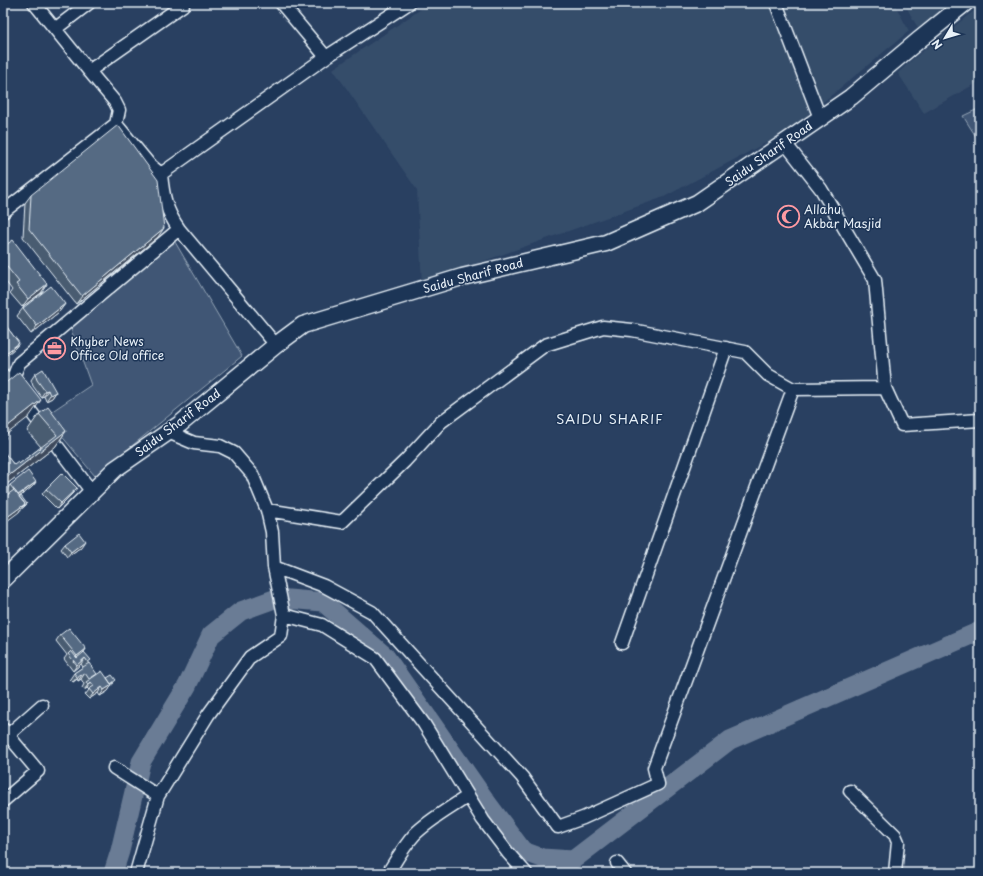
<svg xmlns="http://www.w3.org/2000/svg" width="983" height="876" font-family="'Playpen Sans',sans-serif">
<rect width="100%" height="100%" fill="#294061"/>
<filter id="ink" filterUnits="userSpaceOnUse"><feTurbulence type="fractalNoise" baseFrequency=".025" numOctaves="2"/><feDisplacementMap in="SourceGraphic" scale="8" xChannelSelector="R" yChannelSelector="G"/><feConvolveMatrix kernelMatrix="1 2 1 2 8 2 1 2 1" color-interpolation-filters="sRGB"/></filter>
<g filter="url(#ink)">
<path fill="#364d6b" d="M 430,3 L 894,3 L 909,31 L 788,131 L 664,197 L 422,283 L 417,190 L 333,69 Z
M 904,3 L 955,3 L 918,28 Z
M 980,6 L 980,81 L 924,113 L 898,73 L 913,59 Z"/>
<path fill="#415774" stroke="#94a4b6" d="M 980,108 L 980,143 L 963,116 Z
M 175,242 L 242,356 L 95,476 L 45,416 L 91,385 L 68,321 Z"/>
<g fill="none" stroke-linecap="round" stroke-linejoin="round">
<path stroke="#6b7c95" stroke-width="19" d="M 113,873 L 120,851 L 141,762 L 187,686 L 211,635 L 241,611 L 277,598 L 323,602 L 385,656 L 488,804 L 523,851 L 542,858 L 573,860 L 730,740 L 980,631"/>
<defs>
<path id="minor" d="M 281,3 L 326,57
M 776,3 L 820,118
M 55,29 L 89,3
M 89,71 L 183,5
M 116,124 L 149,164 L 161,174
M 785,143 L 821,189 L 875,280 L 885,388 L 902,425 L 980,420
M 161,174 L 326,57 L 409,3
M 161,174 C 163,196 166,211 179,229 L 276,345
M 3,212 L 116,124 L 119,110 L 115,102 L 89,71 L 34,3
M 3,375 L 92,492
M 10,385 L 19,363 L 179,229
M 168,432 L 194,443 L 220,446 L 234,453 L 252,474 L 267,510 L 272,532 L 274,567 L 324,586 L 372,612 L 522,777 L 558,827 L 583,818 L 658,784 L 654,768 L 793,389
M 267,510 L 342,522 L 405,461 L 441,422 L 545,345 L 603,327 L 632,330 L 745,352 L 768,375 L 793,389 L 885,388
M 274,567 L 284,615
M 622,643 L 726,348
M 3,729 L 38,771 L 3,801
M 8,735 L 42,705
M 114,768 L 158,796
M 850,791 L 895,835 L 898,842 L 895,873
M 617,863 L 625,873
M 136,873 L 158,796 L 208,715 L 250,657 L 281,636 L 284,615 L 322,625 L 375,658 L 424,724 L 483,820 L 508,853 L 526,873
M 388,873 C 396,860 404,846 415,834 C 430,819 451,808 468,796"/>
<path id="major" d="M 3,580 L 115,469 L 180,424 L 276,345 L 303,325 L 462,277 L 606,243 L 697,203 L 851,97 L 919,40 L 965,3"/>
</defs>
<use href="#minor" stroke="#e8f1f8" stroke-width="15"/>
<use href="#major" stroke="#e8f1f8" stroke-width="19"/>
<use href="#minor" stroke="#1d3557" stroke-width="12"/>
<use href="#major" stroke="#1d3557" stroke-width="16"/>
</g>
<path fill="#495b71" stroke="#e8f1f8" d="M 31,195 L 158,237 L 76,304 L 23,237 L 25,203 Z
M 3,247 L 47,284 L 41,293 L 22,307 L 10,293 L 12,290 L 3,278 Z
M 65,304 L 59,312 L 31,334 L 17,316 L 23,308 Z
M 3,322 L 19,343 L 15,348 L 3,358 Z
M 35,374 L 56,392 L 52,398 L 46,401 L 44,396 L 41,397 L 33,386 L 31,380 Z
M 39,414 L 66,431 L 55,447 L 3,487 L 3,451 L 14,465 L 19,464 L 41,447 L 27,431 Z
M 36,482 L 32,487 L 19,497 L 25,506 L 20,510 L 19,512 L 8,494 L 6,491 L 10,485 Z
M 46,489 L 73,493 L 57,509 L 42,494 Z
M 65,544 L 81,547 L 67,557 L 61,549 Z
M 60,635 L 86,649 L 83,653 L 95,676 L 107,678 L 114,683 L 112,684 L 108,691 L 100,696 L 98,693 L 89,699 L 85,695 L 89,690 L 87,688 L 84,690 L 82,688 L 84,684 L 81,679 L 78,681 L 77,679 L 73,682 L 70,679 L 74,673 L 83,667 L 81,664 L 73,671 L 64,659 L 67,655 L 56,641 Z"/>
<path fill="#3c4a5c" stroke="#e8f1f8" d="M 164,228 L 158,237 L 76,304 L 82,296 Z
M 47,284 L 41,293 L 22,307 L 28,299 Z
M 65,304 L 59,312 L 31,334 L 37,326 Z
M 19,343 L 15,348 L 3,358 L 6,353 Z
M 48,390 L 44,396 L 41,397 L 45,391 Z
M 56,392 L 52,398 L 46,401 L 50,395 Z
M 41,400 L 29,417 L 3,437 L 3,430 Z
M 66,431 L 55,447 L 3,487 L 3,480 Z
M 36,482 L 32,487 L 14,501 L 18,496 Z
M 77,488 L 73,493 L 57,509 L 61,503 Z
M 25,504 L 27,504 L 25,506 L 20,510 L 19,512 L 3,524 L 3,520 Z
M 85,541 L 81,547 L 67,557 L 71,552 Z
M 86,649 L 82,655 L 73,662 L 77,656 Z
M 85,658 L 81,664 L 73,671 L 77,665 Z
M 85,673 L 81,679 L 78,681 L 82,675 Z
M 81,674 L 77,679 L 73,682 L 77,677 Z
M 91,682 L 87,688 L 84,690 L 88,685 Z
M 112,685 L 108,691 L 100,696 L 104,690 Z
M 102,687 L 98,693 L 89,699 L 93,694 Z"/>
<path fill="#556a83" stroke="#e8f1f8" d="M 118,125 L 158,180 L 164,228 L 82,296 L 29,229 L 31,195 Z
M 13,240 L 47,284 L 28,299 L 16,284 L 19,282 L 3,262 L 3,247 Z
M 51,286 L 65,304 L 37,326 L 23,308 Z
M 3,322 L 19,343 L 6,353 L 3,349 Z
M 43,369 L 56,392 L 50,395 L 48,390 L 45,391 L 37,380 L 35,374 Z
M 19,372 L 41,400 L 3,430 L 3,385 Z
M 48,407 L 66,431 L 3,480 L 3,451 L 14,465 L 18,462 L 19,464 L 57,435 L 39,414 Z
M 3,434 L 6,438 L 3,441 Z
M 28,471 L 36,482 L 18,495 L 10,485 Z
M 62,473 L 77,488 L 61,503 L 46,489 Z
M 14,490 L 25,504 L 3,520 L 3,498 Z
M 21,496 L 27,504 L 22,507 L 25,504 L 19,497 Z
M 79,533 L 85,541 L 71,552 L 65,544 Z
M 69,628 L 86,649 L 77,656 L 60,635 Z
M 71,651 L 77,658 L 84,652 L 91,660 L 88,662 L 85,658 L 77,665 L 68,654 Z
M 89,663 L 97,674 L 89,679 L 85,673 L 82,675 L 81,674 L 77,677 L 74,673 Z
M 102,671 L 112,685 L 104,690 L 102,687 L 93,694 L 89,689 L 94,686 L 91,682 L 88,685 L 86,682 Z
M 112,675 L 116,680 L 111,684 L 107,678 Z"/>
</g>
<defs>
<symbol id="mosque-ring" viewBox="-11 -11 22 22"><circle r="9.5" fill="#1d3557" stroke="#ff9aa2" stroke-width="1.5"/><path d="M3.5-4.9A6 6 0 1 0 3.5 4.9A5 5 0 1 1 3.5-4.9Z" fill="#ff9aa2"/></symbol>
<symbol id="office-ring" viewBox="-11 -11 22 22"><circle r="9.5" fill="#1d3557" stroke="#ff9aa2" stroke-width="1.5"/><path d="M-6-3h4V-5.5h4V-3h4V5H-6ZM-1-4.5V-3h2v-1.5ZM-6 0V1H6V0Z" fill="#ff9aa2"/></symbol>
</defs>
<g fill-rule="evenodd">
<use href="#mosque-ring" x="776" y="204" width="25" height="25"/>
<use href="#office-ring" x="42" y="336" width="25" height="25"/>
</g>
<g text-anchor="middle" stroke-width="3" stroke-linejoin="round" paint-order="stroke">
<g font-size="12" fill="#e8f1f8" stroke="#1d3557">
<text transform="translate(769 154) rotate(-35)" y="4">Saidu Sharif Road</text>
<text transform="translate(473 276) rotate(-15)" y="4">Saidu Sharif Road</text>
<text transform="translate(178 423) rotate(-37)" y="4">Saidu Sharif Road</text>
</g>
<g font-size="12" fill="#e8f1f8" stroke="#1d3557" text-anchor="start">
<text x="804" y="214">Allahu<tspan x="804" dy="14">Akbar Masjid</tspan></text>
<text x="70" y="346">Khyber News<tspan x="70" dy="14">Office Old office</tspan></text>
</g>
<g font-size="13" letter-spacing="1" fill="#e8f1f8" stroke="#1d3557">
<text x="610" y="424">SAIDU SHARIF</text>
</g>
</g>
<rect width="983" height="876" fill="none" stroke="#1d3557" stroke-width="16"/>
<rect x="8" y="8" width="967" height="860" fill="none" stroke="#e8f1f8" stroke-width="1.5" filter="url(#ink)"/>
<g transform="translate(945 38) rotate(232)" stroke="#1d3557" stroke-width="3" paint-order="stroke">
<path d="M0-3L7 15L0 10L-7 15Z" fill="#e8f1f8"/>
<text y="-6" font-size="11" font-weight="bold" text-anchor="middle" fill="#e8f1f8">N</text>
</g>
</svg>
